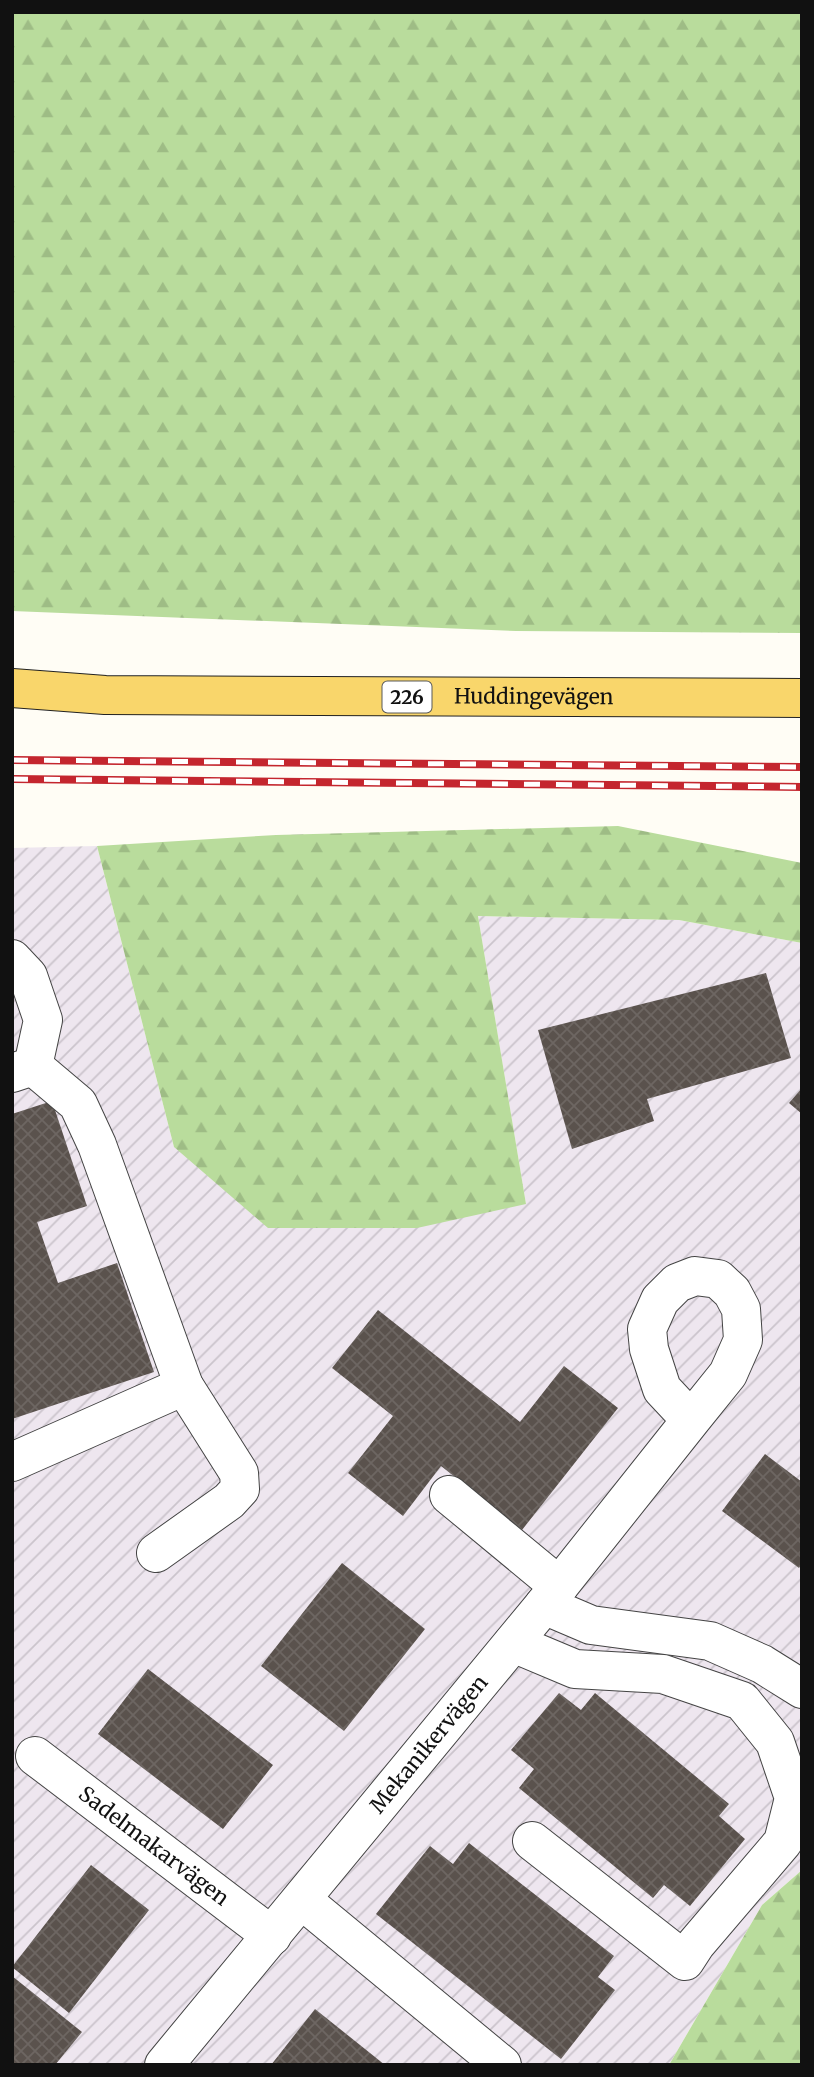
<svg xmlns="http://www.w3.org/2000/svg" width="814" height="2077" font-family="Merriweather,serif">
<defs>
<pattern id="industrial-furrows" width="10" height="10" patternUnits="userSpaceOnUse" patternTransform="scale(1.75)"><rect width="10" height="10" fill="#eee6ef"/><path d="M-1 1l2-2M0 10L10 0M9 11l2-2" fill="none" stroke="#cbc4cc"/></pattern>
<pattern id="forest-firs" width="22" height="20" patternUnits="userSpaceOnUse" patternTransform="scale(1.75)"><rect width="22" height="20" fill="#b9dc9c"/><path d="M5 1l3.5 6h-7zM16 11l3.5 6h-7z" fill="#9ebc85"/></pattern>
<pattern id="building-cross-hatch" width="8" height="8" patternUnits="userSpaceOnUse" patternTransform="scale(1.75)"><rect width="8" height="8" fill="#5a524d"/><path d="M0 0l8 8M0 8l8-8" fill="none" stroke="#6d6662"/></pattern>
</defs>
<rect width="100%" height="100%" fill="#fffdf5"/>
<path fill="url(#industrial-furrows)" d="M 97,846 L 174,1147 L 526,1204 L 478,916 L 679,920 L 802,943 L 802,1870 L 762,1905 L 669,2065 L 12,2065 L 12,848 Z"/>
<path fill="url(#forest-firs)" d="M 12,12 L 802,12 L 802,633 L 516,631 L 12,611 Z
M 618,826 L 802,863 L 802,943 L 679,920 L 478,916 L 526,1204 L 417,1228 L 268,1228 L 174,1147 L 97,846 L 276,835 Z
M 802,1870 L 802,2065 L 669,2065 L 762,1905 Z"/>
<path fill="url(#building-cross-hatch)" d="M 766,973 L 791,1058 L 647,1099 L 654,1121 L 572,1149 L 538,1030 Z
M 802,1088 L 802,1114 L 789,1103 Z
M 52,1101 L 87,1206 L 37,1222 L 58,1283 L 117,1263 L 154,1372 L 12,1419 L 12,1114 Z
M 378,1310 L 520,1422 L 564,1366 L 618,1408 L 522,1530 L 441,1466 L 403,1516 L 348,1473 L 393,1416 L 332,1368 Z
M 765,1454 L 802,1482 L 802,1564 L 799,1568 L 722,1511 Z
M 342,1563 L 425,1629 L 344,1731 L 261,1666 Z
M 148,1669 L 273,1765 L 223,1829 L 98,1734 Z
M 559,1693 L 581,1710 L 595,1693 L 729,1804 L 719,1816 L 745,1839 L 690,1906 L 664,1885 L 653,1898 L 519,1788 L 534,1769 L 511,1750 Z
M 469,1843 L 614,1956 L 598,1977 L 615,1990 L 561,2059 L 376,1914 L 430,1846 L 453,1864 Z
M 91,1865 L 149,1910 L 69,2013 L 12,1967 Z
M 12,1976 L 82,2032 L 55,2065 L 12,2065 Z
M 315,2009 L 385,2065 L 271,2065 Z"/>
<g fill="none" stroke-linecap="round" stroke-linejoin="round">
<defs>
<g id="minor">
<path d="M 12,959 L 28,976 L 43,1020 L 33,1066 L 12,1073"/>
<path d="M 33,1066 L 78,1104 L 97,1145 L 184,1386 L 239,1473 L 240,1489 L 229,1501 L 156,1553"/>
<path d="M 12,1462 L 184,1386"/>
<path d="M 449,1495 L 559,1586"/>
<path d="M 544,1605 L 591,1625 L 710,1641 L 762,1664 L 802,1689"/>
<path d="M 513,1643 L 575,1669 L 663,1674 L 742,1701 L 775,1742 L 794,1798 L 783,1842 L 696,1944 L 685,1961 L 532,1841"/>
<path id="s1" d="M 35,1756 L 272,1936"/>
<path d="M 302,1900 L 502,2065"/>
<path id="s2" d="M 164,2065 L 544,1605 L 691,1420 L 728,1374 L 743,1340 L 741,1309 L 732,1292 L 718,1279 L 695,1276 L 677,1283 L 660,1300 L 647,1329 L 649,1349 L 662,1389 L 691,1420"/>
</g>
<g id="major">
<path id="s3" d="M 12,688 L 105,695 L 802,698"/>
</g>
</defs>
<use href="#minor" stroke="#444" stroke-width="40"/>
<use href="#major" stroke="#222" stroke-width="40"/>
<use href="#minor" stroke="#fff" stroke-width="38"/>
<use href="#major" stroke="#f9d66b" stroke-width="38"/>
<defs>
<path id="rail" d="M 12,760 L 802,767
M 12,779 L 802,787"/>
</defs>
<use href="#rail" stroke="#c4262e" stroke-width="8"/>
<use href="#rail" stroke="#fff" stroke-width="5" stroke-dasharray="16" stroke-linecap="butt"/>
</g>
<g text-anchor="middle" stroke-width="7" stroke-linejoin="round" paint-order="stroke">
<rect fill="#fff" stroke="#585858" stroke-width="2" x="382.5" y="681.5" width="49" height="31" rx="5"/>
<g font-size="19" font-weight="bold" fill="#111">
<text x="407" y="704">226</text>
</g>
<g font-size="21" fill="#111" stroke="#fff">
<text dy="7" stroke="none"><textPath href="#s3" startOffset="522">Huddingevägen</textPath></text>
<text dy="7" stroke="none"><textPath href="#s2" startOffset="416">Mekanikervägen</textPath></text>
<text dy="7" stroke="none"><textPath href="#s1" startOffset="149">Sadelmakarvägen</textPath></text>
</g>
</g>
<rect width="814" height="2077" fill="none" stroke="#111111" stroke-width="28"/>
</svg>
